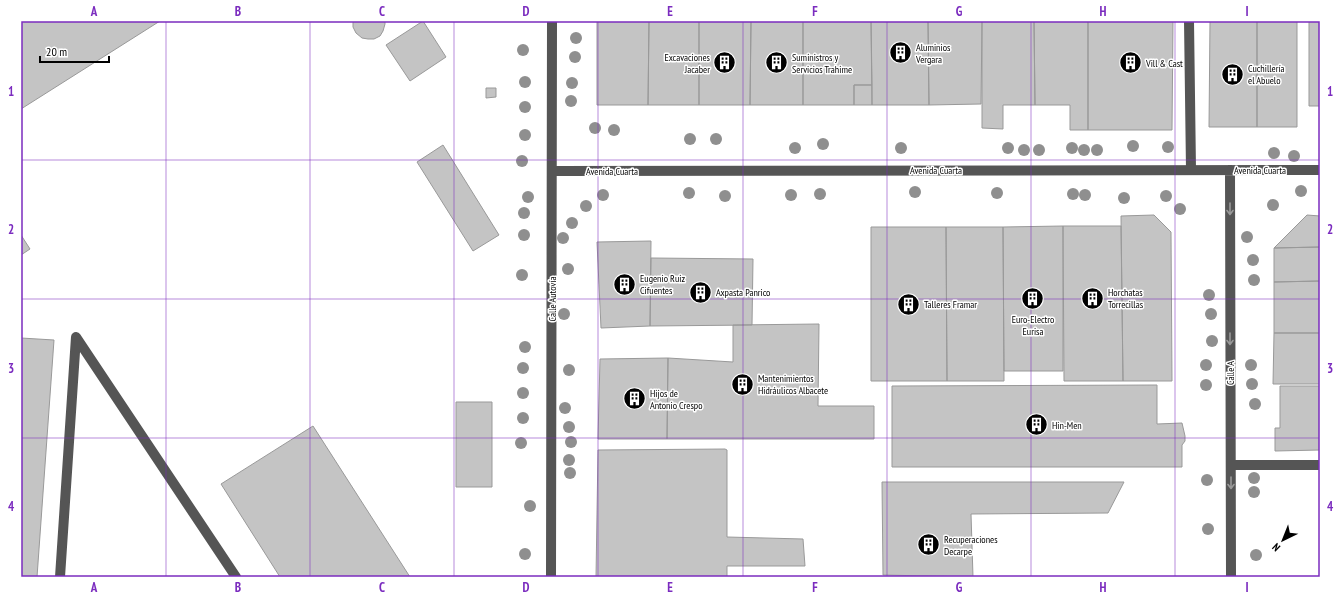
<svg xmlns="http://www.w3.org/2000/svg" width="1341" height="598" font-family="'PT Sans Narrow',sans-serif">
<rect width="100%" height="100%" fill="#fff"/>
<path fill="#c4c4c4" stroke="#999" d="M 21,21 L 160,21 L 21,109 Z
M 353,21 L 385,21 L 385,24 L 383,31 L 380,36 L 374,39 L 368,39 L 362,38 L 356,33 L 353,27 Z
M 423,21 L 446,57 L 410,81 L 386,45 Z
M 597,21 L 649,21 L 648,105 L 597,105 Z
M 649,21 L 699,21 L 699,105 L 648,105 Z
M 699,21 L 751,21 L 750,105 L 699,105 Z
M 751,21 L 803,21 L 803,105 L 750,105 Z
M 803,21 L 871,21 L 872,85 L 854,85 L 854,105 L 803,105 Z
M 871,21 L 928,21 L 929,105 L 872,105 Z
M 928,21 L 982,21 L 981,104 L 929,105 Z
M 982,21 L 1034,21 L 1035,105 L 1003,105 L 1003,129 L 982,128 Z
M 1034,21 L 1088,21 L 1088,130 L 1070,130 L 1070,105 L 1035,105 Z
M 1088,21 L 1173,21 L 1172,130 L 1088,130 Z
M 1210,21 L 1257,21 L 1257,127 L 1209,127 Z
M 1257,21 L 1297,21 L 1297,127 L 1257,127 Z
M 1309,21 L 1320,21 L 1320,106 L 1309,106 Z
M 854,85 L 872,85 L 872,105 L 854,105 Z
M 486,88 L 496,88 L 496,97 L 486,98 Z
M 443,145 L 499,235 L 473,251 L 417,162 Z
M 1154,215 L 1171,232 L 1172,381 L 1123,381 L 1121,216 Z
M 1307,215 L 1320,216 L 1320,247 L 1274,248 Z
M 1063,226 L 1063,371 L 1004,371 L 1003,227 Z
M 1063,226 L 1121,226 L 1123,381 L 1064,381 Z
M 871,227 L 946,227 L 947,381 L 871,381 Z
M 946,227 L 1003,227 L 1004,381 L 947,381 Z
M 21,235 L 30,249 L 21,255 Z
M 651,241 L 650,326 L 601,328 L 597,242 Z
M 1320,247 L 1320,281 L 1274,282 L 1274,248 Z
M 651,258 L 753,259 L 752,325 L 650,326 Z
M 1320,281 L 1320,333 L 1274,333 L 1274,282 Z
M 819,324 L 818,406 L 874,406 L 874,439 L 667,439 L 668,358 L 733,362 L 733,325 Z
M 1274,333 L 1320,333 L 1320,384 L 1273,384 Z
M 21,338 L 54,340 L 37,577 L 21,577 Z
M 668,358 L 667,439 L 598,439 L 600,359 Z
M 1157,385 L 1157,424 L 1182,423 L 1185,436 L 1185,441 L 1182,445 L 1182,467 L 892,467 L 892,386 Z
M 1280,386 L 1320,386 L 1320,450 L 1275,451 L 1275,428 L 1280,428 Z
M 456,402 L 492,402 L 492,487 L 456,487 Z
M 313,426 L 410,577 L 280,577 L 221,484 Z
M 725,449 L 727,450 L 727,537 L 803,539 L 805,566 L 727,566 L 727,577 L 596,577 L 598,450 Z
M 882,482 L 1124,482 L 1108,513 L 971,514 L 973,577 L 883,575 Z"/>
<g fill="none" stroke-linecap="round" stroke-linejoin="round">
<path stroke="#555" stroke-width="10" d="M 1189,21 L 1191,170
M 1230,170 L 1231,577
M 552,171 L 1320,170
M 1231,465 L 1320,465
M 60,577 L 76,337 L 236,577
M 551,577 L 552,21"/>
</g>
<g fill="#8f8f8f">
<circle cx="576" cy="38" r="6"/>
<circle cx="523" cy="50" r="6"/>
<circle cx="575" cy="57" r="6"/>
<circle cx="525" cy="82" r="6"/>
<circle cx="572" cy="83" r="6"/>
<circle cx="571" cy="101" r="6"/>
<circle cx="525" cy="107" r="6"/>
<circle cx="595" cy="128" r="6"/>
<circle cx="614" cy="130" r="6"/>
<circle cx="525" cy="135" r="6"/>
<circle cx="690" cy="139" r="6"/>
<circle cx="716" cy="139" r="6"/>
<circle cx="823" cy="144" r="6"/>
<circle cx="1133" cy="146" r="6"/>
<circle cx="1168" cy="147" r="6"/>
<circle cx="795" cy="148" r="6"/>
<circle cx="901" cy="148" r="6"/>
<circle cx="1008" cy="148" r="6"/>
<circle cx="1072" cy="148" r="6"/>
<circle cx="1024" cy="150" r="6"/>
<circle cx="1039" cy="150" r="6"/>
<circle cx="1084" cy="150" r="6"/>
<circle cx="1097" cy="150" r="6"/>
<circle cx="1274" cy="153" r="6"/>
<circle cx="1294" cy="156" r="6"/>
<circle cx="522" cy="161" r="6"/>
<circle cx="1301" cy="191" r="6"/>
<circle cx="915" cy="192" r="6"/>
<circle cx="689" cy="193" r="6"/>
<circle cx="997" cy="193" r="6"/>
<circle cx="820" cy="194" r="6"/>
<circle cx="1073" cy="194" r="6"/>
<circle cx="603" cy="195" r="6"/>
<circle cx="791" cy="195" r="6"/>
<circle cx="1085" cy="195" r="6"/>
<circle cx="725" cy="196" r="6"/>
<circle cx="1166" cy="196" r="6"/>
<circle cx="528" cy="197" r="6"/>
<circle cx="1124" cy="198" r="6"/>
<circle cx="1273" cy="205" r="6"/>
<circle cx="586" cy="206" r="6"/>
<circle cx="1180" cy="209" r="6"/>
<circle cx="524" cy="213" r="6"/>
<circle cx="572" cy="223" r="6"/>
<circle cx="524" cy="235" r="6"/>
<circle cx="1247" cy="237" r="6"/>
<circle cx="563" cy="238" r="6"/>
<circle cx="1253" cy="260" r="6"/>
<circle cx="568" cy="269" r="6"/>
<circle cx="522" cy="275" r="6"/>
<circle cx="1254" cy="280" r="6"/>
<circle cx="1209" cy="295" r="6"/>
<circle cx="564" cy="314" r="6"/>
<circle cx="1211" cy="314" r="6"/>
<circle cx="1212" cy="341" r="6"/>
<circle cx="525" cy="347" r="6"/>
<circle cx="1206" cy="365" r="6"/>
<circle cx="1251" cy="365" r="6"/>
<circle cx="523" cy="368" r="6"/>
<circle cx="569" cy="370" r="6"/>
<circle cx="1252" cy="384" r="6"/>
<circle cx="1206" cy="385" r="6"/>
<circle cx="523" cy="393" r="6"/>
<circle cx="1255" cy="404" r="6"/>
<circle cx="565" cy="408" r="6"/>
<circle cx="523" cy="418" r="6"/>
<circle cx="569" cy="427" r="6"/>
<circle cx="571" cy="442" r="6"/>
<circle cx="521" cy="443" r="6"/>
<circle cx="569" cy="460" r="6"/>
<circle cx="570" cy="473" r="6"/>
<circle cx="1254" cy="478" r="6"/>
<circle cx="1207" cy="480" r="6"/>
<circle cx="1254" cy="492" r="6"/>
<circle cx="530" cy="506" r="6"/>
<circle cx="1208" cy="529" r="6"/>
<circle cx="525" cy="554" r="6"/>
<circle cx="1256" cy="555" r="6"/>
</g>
<defs><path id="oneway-shaft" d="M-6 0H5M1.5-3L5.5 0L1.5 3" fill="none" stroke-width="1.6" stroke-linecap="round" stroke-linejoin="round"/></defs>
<g stroke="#999">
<use href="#oneway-shaft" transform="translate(1230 209) rotate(90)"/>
<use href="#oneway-shaft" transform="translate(1230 339) rotate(90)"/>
<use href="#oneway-shaft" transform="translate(1231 483) rotate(90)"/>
</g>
<path fill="none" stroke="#7b2cbf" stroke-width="1" stroke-opacity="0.55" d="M 166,21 L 166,577M 310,21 L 310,577M 454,21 L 454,577M 598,21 L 598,577M 743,21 L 743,577M 887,21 L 887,577M 1031,21 L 1031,577M 1175,21 L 1175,577M 21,160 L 1320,160M 21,299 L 1320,299M 21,438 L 1320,438"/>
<defs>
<symbol id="building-disc" viewBox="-11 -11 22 22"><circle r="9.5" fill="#000" stroke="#fff"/><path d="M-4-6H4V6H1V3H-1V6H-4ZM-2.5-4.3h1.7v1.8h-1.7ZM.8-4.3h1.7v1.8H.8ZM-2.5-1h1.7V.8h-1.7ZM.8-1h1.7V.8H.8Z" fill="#fff"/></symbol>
</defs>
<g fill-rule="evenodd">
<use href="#building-disc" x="888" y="40" width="25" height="25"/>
<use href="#building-disc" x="712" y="50" width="25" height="25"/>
<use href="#building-disc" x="764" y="50" width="25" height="25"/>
<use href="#building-disc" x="1118" y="50" width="25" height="25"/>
<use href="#building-disc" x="1220" y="62" width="25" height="25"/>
<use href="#building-disc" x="612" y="272" width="25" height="25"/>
<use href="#building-disc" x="688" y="280" width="25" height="25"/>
<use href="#building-disc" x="1080" y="286" width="25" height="25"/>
<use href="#building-disc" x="1020" y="286" width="25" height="25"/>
<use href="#building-disc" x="896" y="292" width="25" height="25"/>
<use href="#building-disc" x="730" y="372" width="25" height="25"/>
<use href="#building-disc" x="622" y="386" width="25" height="25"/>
<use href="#building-disc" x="1024" y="412" width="25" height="25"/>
<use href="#building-disc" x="916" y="532" width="25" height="25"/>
</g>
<g text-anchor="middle" stroke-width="3" stroke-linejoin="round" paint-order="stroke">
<g font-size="10" fill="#000" stroke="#fff" text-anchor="start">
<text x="916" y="51">Aluminios<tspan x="916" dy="12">Vergara</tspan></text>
<text x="710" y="61" text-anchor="end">Excavaciones<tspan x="710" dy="12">Jacaber</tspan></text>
<text x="792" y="61">Suministros y<tspan x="792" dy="12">Servicios Trahime</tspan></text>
<text x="1146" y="67">Vill &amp; Cast</text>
<text x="1248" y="72">Cuchillería<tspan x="1248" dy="12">el Abuelo</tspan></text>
<text x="640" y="282">Eugenio Ruiz<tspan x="640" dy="12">Cifuentes</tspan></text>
<text x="716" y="296">Axpasta Panrico</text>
<text x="1108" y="296">Horchatas<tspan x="1108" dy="12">Torrecillas</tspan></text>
<text x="924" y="308">Talleres Framar</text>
<text x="1033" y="323" text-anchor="middle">Euro-Electro<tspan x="1033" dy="12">Eurisa</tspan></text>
<text x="758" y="382">Mantenimientos<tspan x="758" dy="12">Hidráulicos Albacete</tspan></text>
<text x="650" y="397">Hijos de<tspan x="650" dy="12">Antonio Crespo</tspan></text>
<text x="1052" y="429">Hin-Men</text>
<text x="944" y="543">Recuperaciones<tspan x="944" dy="12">Decarpe</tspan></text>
</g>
<g font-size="10" fill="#000" stroke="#fff">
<text x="936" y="174">Avenida Cuarta</text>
<text x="1260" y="174">Avenida Cuarta</text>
<text x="612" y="175">Avenida Cuarta</text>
<text transform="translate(552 299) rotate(-90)" y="4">Calle Autovía</text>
<text transform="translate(1230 373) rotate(-90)" y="4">Calle A</text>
</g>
</g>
<rect width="1341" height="598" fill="none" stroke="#ffffff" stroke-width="44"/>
<g transform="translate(1283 540) rotate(223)" stroke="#ffffff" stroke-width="3" paint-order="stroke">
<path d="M0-3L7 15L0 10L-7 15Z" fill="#000000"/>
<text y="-6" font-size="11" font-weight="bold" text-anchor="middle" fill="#000000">N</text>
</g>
<path d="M40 56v6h69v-6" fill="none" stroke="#000000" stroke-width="2"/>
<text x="46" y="56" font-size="12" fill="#000000" stroke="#ffffff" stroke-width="3" paint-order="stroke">20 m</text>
<rect x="22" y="22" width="1297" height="554" fill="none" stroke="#7b2cbf" stroke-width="1.5"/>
<g font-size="13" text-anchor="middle" font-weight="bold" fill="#7b2cbf">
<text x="94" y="16">A</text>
<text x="238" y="16">B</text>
<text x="382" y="16">C</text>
<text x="526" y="16">D</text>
<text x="670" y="16">E</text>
<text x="815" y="16">F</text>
<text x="959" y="16">G</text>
<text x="1103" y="16">H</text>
<text x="1247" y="16">I</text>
<text x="11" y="96">1</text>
<text x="1330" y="96">1</text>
<text x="11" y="234">2</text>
<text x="1330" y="234">2</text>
<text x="11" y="373">3</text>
<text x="1330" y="373">3</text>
<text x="11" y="511">4</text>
<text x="1330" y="511">4</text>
<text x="94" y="592">A</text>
<text x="238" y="592">B</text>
<text x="382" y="592">C</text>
<text x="526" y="592">D</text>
<text x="670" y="592">E</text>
<text x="815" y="592">F</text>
<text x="959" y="592">G</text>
<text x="1103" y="592">H</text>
<text x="1247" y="592">I</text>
</g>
</svg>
